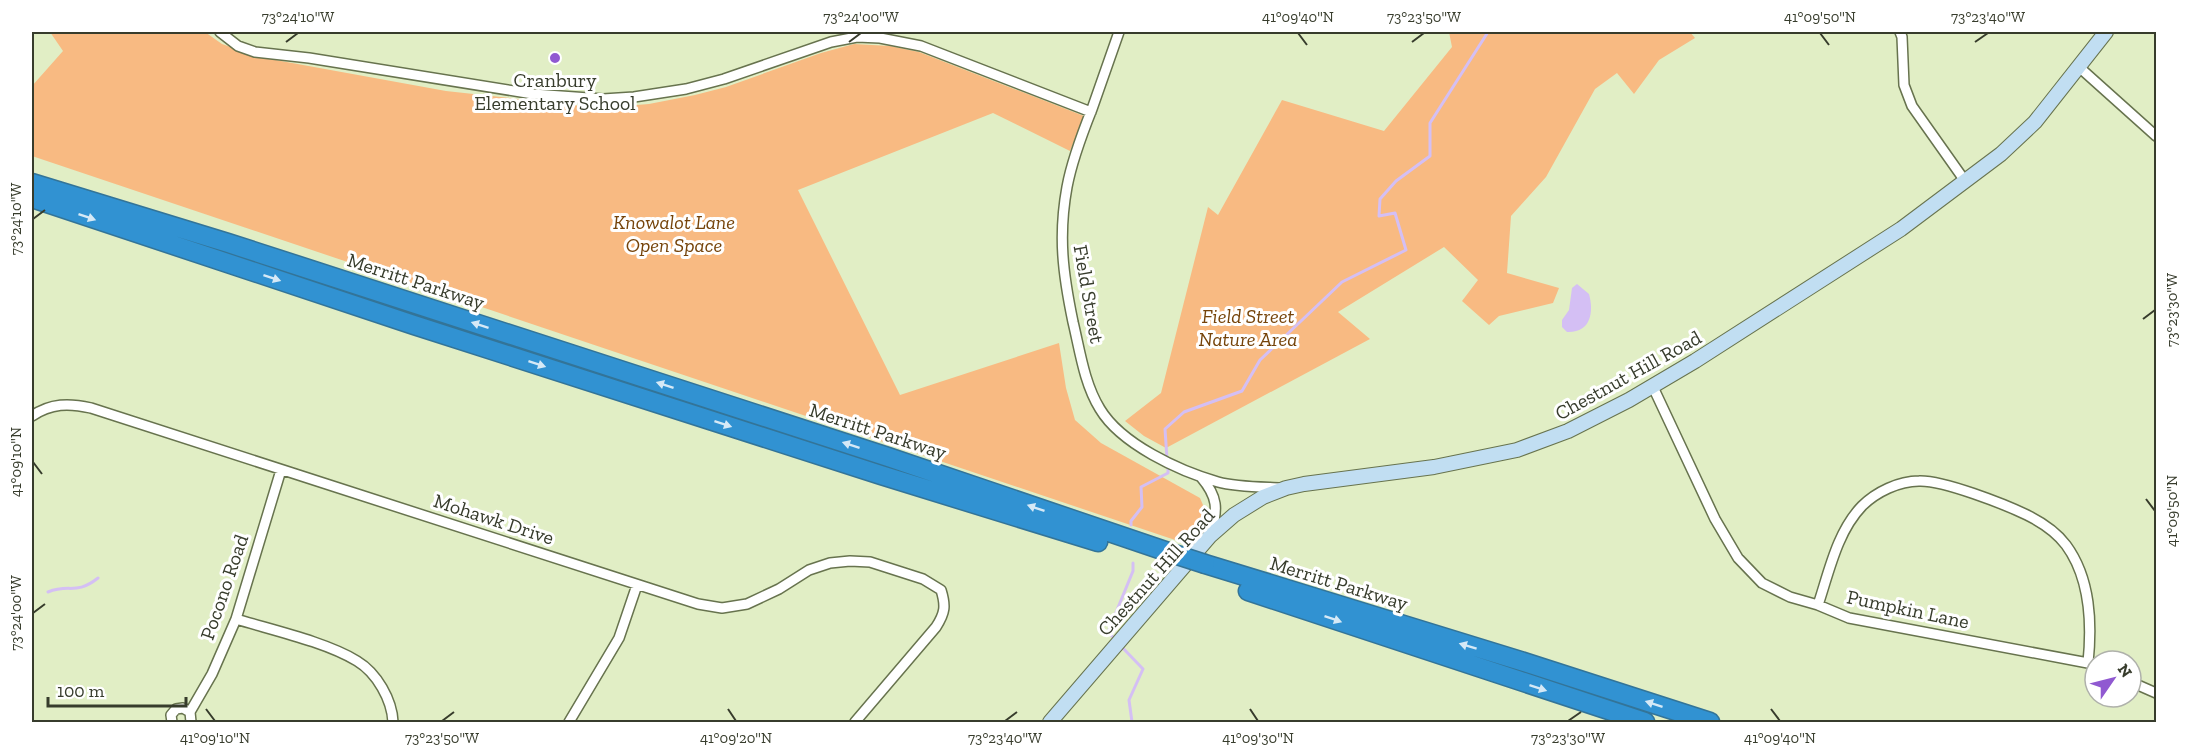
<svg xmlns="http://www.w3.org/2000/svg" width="2188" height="754" font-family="'Zilla Slab',serif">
<rect width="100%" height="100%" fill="#e1eec5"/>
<path fill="#f8ba82" d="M 50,32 L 205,32 L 222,44 L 259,57 L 446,91 L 599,108 L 649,104 L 695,95 L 726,87 L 821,53 L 854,44 L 890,46 L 919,52 L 1084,116 L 1070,151 L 993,113 L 798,190 L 900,395 L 1059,343 L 1066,388 L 1075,420 L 1101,443 L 1200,498 L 1206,512 L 1193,546 L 32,156 L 32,86 L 63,51 Z
M 1449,32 L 1690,32 L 1695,38 L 1659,60 L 1634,94 L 1617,73 L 1595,89 L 1546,177 L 1511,216 L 1507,273 L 1559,288 L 1553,303 L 1499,316 L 1489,325 L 1462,301 L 1478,280 L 1444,247 L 1338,312 L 1370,339 L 1166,448 L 1144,436 L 1125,421 L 1161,393 L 1208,207 L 1218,215 L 1282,100 L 1384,131 L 1452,47 Z"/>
<path fill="#d4bff4" d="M 1577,284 L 1589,294 C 1594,312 1591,333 1567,332 L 1562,327 L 1562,320 L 1569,310 L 1572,288 Z"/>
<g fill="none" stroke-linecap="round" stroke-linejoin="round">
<path stroke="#d4bff4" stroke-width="3" d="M 1167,459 L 1165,429 L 1184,412 L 1242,391 L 1260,360 L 1342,282 L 1406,250 L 1395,213 L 1379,216 L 1380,199 L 1396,181 L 1430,156 L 1430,123 L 1488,32
M 1131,525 L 1131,521 L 1142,507 L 1141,487 L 1168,473 L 1168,465
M 48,592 C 70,583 75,596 98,578
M 1116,640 L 1108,632 L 1133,571 L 1133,563
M 1120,645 L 1143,669 L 1129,700 L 1132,722"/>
<defs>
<path id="minor" d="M 220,32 L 238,46 L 255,52 L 309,58 L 533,94 L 603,99 L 634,97 L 686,89 L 724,79 L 831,42 L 857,37 L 880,38 L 921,46 L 1091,112
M 1119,32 C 1110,57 1101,83 1092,109 C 1082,134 1072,160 1067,187 C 1058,236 1063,274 1073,322 C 1080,351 1084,383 1100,409 C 1121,444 1179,471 1218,482 C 1236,487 1262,487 1281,488
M 1900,32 L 1902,37 L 1904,85 L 1912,106 L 1965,181
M 2079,67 L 2156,136
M 1653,387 L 1715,519 L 1738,558 L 1762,583 L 1790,597 L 1818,605 L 1849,618 L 2088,663 L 2095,666
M 32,416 C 51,403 69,403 91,408 L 698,604 L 722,608 L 747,604 L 779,589 L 809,570 L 830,563 L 850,561 L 870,562 L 923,579 L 941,590 C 946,606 945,613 936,627 L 855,722
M 1201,477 C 1218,497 1218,509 1211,533
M 1818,605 C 1829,572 1837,532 1862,506 C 1876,492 1899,481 1919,481 C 1943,480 2004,504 2027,515 C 2041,522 2057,533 2066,545 C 2091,579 2092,624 2088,663
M 236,619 C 272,630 326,642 357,661 C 377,673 392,700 393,722
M 2131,682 L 2156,693
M 172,722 L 171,715 L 176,709 L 183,708 L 190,712
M 191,722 L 190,712 L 212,674 L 236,619 L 281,470
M 569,722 L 619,638 L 637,585"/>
<path id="secondary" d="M 1050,722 L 1210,536 L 1234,515 L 1263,497 L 1286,488 L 1304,484 L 1434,467 L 1517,450 L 1568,431 L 1629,400 L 1695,361 L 1901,229 L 2001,154 L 2035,122 L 2106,32"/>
<path id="motorway" d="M 32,183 L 228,243 L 888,457 L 1171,553
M 32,198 L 414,325 L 881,475 L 1098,542
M 1205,564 L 1527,663 L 1710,722
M 1248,591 L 1645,722"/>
</defs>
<use href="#minor" stroke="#67734e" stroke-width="12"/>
<use href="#secondary" stroke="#67734e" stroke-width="16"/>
<use href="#motorway" stroke="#337498" stroke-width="21"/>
<use href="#minor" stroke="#fff" stroke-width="9"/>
<use href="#secondary" stroke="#c1def2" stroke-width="14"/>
<use href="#motorway" stroke="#3192d2" stroke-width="18"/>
<defs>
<path id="motorway-bridge" d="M 1171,553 L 1205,564"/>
</defs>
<use href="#motorway-bridge" stroke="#337498" stroke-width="21" stroke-linecap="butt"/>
<use href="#motorway-bridge" stroke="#3192d2" stroke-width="18"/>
</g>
<defs><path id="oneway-solid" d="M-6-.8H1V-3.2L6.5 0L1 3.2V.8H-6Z" transform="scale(1.5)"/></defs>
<g fill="#d6e9f6">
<use href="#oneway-solid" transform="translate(87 217) rotate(19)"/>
<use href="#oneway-solid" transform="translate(272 278) rotate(18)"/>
<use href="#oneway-solid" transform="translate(480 325) rotate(-162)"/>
<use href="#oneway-solid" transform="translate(537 364) rotate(18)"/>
<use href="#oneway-solid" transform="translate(665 385) rotate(-162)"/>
<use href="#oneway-solid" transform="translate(723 424) rotate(18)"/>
<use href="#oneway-solid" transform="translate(851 445) rotate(-162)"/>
<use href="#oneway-solid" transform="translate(1036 508) rotate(-161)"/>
<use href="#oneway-solid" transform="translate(1333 619) rotate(19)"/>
<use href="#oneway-solid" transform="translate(1468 646) rotate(-163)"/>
<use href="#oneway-solid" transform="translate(1538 688) rotate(18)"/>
<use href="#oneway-solid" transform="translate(1654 704) rotate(-162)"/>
</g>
<path fill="none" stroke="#373c2c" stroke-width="2" d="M 1298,33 L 1307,45M 1820,33 L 1829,45M 286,42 L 298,33M 849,42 L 861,33M 1412,42 L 1424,33M 1975,42 L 1988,33M 33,219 L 45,210M 2143,319 L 2155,310M 33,462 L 42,474M 2146,499 L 2155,511M 33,613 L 45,604M 206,709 L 215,721M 728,709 L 736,721M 1250,709 L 1258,721M 1771,709 L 1780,721M 442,721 L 454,712M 1005,721 L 1017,712M 1568,721 L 1581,712"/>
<circle fill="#9059d1" stroke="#fff" stroke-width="2" cx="555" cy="58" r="6"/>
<g text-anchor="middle" stroke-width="6" stroke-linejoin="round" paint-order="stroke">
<g font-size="20" fill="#373c2c" stroke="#fff">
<text x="555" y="87">Cranbury<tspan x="555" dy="23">Elementary School</tspan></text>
</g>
<g font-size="20" font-style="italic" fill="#754309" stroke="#fff">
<text x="674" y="229">Knowalot Lane<tspan x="674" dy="23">Open Space</tspan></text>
<text x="1248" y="323">Field Street<tspan x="1248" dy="23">Nature Area</tspan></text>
</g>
<g font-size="20" fill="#373c2c" stroke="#fff">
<text transform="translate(416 281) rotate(18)" y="7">Merritt Parkway</text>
<text transform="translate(1089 294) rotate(80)" y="7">Field Street</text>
<text transform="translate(1628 375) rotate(-29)" y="7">Chestnut Hill Road</text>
<text transform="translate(878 431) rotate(18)" y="7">Merritt Parkway</text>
<text transform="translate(494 519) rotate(18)" y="7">Mohawk Drive</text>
<text transform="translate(1156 572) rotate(-48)" y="7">Chestnut Hill Road</text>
<text transform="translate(1339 583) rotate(17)" y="7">Merritt Parkway</text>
<text transform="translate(224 587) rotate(-71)" y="7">Pocono Road</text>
<text transform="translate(1908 609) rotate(12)" y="7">Pumpkin Lane</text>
</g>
</g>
<rect width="2188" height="754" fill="none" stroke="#ffffff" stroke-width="66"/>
<g transform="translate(2113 679) rotate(55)"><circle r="28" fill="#ffffff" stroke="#afb1ab" stroke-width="1.5"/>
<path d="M0-4.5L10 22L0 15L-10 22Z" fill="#9059d1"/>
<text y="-9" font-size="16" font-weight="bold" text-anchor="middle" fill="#373c2c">N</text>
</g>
<path d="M48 697v9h138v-9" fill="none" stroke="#373c2c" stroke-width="3"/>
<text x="57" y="697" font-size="18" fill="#373c2c" stroke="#ffffff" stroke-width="4.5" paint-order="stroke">100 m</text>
<rect x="33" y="33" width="2122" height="688" fill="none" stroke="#373c2c" stroke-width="2"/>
<g font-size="15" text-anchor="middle" fill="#373c2c">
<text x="298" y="22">73°24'10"W</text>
<text x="861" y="22">73°24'00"W</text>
<text x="1298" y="22">41°09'40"N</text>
<text x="1424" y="22">73°23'50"W</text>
<text x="1820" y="22">41°09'50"N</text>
<text x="1988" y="22">73°23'40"W</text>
<text transform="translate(16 219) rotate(-90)" y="5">73°24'10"W</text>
<text transform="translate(2172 310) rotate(-90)" y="5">73°23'30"W</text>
<text transform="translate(16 462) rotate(-90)" y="5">41°09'10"N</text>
<text transform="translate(2172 511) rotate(-90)" y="5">41°09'50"N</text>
<text transform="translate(16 613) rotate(-90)" y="5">73°24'00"W</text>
<text x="215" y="743">41°09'10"N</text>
<text x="442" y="743">73°23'50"W</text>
<text x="736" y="743">41°09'20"N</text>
<text x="1005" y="743">73°23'40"W</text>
<text x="1258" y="743">41°09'30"N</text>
<text x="1568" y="743">73°23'30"W</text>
<text x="1780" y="743">41°09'40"N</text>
</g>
</svg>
